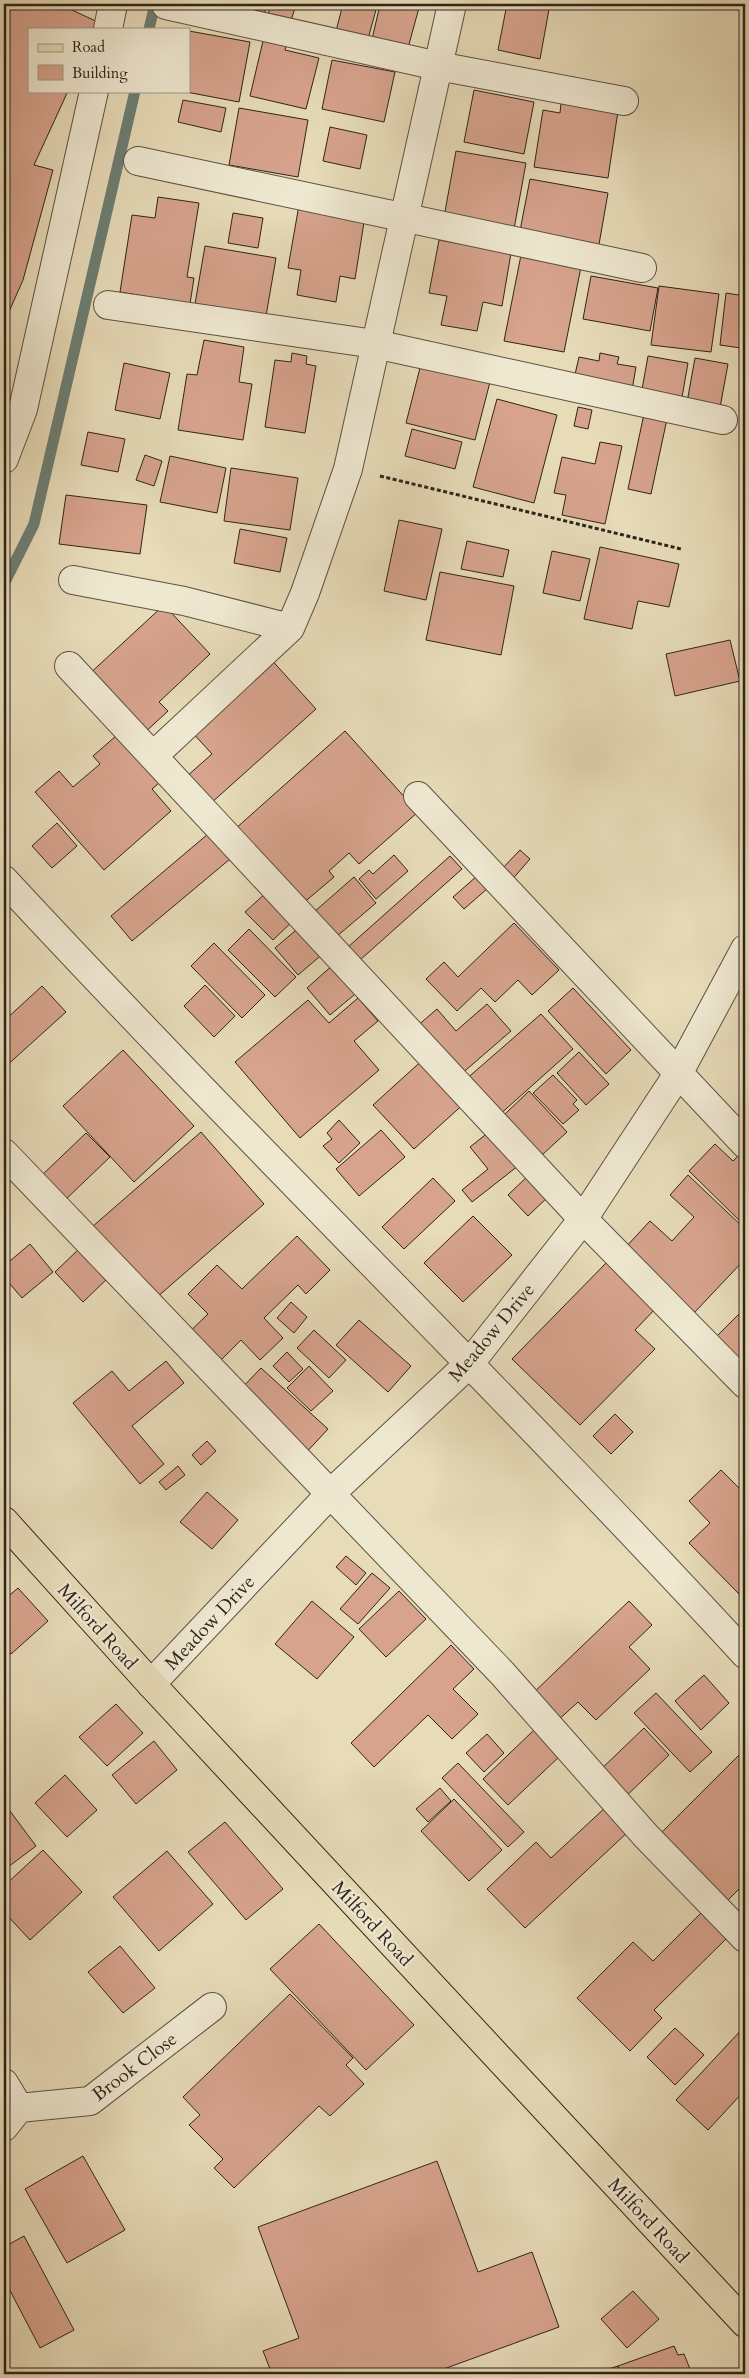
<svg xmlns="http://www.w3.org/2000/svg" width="749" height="2378" font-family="Cardo,serif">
<rect width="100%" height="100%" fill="#e7dbb8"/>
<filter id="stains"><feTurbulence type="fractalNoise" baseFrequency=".004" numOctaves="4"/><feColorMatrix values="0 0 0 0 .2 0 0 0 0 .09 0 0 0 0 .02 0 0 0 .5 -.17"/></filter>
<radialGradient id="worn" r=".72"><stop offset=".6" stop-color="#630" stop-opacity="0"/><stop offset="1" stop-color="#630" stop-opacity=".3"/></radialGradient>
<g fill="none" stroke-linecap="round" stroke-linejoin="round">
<path stroke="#6d7f74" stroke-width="11" d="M 149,29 L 155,4
M 4,584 L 34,524 L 135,91"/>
</g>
<path fill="#d7a38d" stroke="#2e241b" d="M 4,4 L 59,4 L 100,23 L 97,29 L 29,29 L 29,91 L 68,91 L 34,165 L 53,170 L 23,280 L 4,323 Z
M 179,4 L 267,4 L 262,24 Z
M 271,4 L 296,4 L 291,21 L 268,15 Z
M 343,4 L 377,6 L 368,39 L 336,31 Z
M 389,4 L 420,4 L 408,48 L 372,39 L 380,5 L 388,7 Z
M 507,4 L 550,4 L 540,59 L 498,50 Z
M 189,31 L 250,42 L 239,102 L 181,91 L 189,91 Z
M 263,41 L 286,46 L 285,50 L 319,58 L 306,109 L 250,96 Z
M 332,60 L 395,72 L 384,122 L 322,109 Z
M 474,90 L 534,102 L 524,154 L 464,142 Z
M 183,100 L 226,108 L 221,132 L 178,122 Z
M 561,103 L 618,111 L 608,178 L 534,167 L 543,110 L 560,113 Z
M 239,108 L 308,120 L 298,177 L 229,165 Z
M 330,127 L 367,135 L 360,169 L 323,161 Z
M 456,151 L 526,163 L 514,229 L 444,217 Z
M 530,179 L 608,193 L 598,250 L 519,236 Z
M 158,197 L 199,203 L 187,277 L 194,278 L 190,304 L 120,292 L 132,215 L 155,218 Z
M 299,205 L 365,216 L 355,279 L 340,276 L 336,302 L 297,295 L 301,270 L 288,268 Z
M 233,213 L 263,218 L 258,248 L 228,243 Z
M 439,240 L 511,253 L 502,306 L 483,302 L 477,331 L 441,325 L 447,296 L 429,293 Z
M 205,246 L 276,258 L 266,316 L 195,304 Z
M 522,250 L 582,262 L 564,352 L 504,341 Z
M 591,276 L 658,288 L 650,331 L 583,319 Z
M 659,286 L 719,294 L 711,352 L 651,345 Z
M 726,293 L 745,296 L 741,348 L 720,345 Z
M 204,340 L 244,347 L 239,382 L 252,384 L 243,440 L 178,430 L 187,374 L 197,375 Z
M 292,353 L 307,356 L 306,364 L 316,366 L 305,433 L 265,427 L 275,360 L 291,362 Z
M 600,353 L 619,357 L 617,364 L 636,367 L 632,390 L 574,379 L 579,357 L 599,361 Z
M 648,356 L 688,363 L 681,403 L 641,395 Z
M 695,358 L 728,364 L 719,413 L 686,408 Z
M 124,363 L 170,373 L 160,419 L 115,410 Z
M 421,364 L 490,382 L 475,440 L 406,423 Z
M 497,399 L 557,415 L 534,503 L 473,487 Z
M 578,407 L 592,410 L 588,429 L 574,426 Z
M 644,414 L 667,419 L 651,494 L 628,489 Z
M 412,429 L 462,442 L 455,469 L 405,456 Z
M 88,432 L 125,439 L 118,472 L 81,465 Z
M 600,442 L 622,446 L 605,524 L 562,515 L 566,495 L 554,493 L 562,457 L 595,464 Z
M 145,455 L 162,461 L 154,486 L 136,480 Z
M 170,456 L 226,468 L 217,513 L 160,502 Z
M 231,468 L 298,478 L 290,530 L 224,521 Z
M 66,495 L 147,505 L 140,554 L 59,544 Z
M 399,520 L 442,529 L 426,600 L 384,591 Z
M 240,529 L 287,538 L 280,572 L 234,563 Z
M 467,541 L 509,550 L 503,577 L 461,569 Z
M 600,547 L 679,564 L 669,607 L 638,601 L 632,629 L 584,619 Z
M 552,551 L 590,559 L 580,601 L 543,593 Z
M 440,572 L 514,586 L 501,655 L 426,640 Z
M 164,605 L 210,654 L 159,702 L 168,711 L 141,736 L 86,677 Z
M 730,640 L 740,681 L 675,696 L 666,654 Z
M 268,656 L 316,709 L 210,804 L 186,777 L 212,754 L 191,731 Z
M 124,729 L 166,777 L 152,789 L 171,811 L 104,870 L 35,792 L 59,771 L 73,787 L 100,764 L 93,756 Z
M 345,731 L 418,812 L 359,864 L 349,853 L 329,871 L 334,877 L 301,905 L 234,830 Z
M 57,823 L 77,846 L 52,868 L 32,846 Z
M 208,834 L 230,859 L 132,941 L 111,916 Z
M 520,850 L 530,859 L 510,882 L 499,872 Z
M 394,855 L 408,871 L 376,899 L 359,879 L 369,870 L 373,874 Z
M 450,856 L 462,869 L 360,960 L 348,947 Z
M 477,876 L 488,888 L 464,909 L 453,897 Z
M 354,877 L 376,903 L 336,937 L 314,912 Z
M 268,891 L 295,919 L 273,940 L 245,912 Z
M 514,923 L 559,970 L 532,995 L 518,980 L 495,1002 L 481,988 L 457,1011 L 426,979 L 444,962 L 458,977 Z
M 302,925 L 325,952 L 298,975 L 275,948 Z
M 249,929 L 296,977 L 275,997 L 228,950 Z
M 214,943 L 265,995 L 242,1018 L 191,966 Z
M 335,963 L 360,990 L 330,1015 L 307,988 Z
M 205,985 L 235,1016 L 214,1037 L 184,1006 Z
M 42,986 L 66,1012 L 4,1068 L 4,1021 Z
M 573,988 L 631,1050 L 606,1074 L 548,1011 Z
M 358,998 L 378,1021 L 354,1041 L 379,1070 L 300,1138 L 235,1062 L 308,1000 L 329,1023 Z
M 487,1004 L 511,1031 L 459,1076 L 416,1027 L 437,1009 L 456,1031 Z
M 541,1014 L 573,1049 L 497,1117 L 464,1081 Z
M 123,1050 L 194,1126 L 134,1182 L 63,1106 Z
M 579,1052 L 609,1084 L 586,1105 L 557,1073 Z
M 427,1056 L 468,1100 L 414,1149 L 373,1105 Z
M 553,1075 L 577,1100 L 573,1104 L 579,1110 L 563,1124 L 533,1093 Z
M 529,1091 L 567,1132 L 542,1155 L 504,1115 Z
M 339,1120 L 360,1143 L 339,1163 L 323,1146 L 332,1139 L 327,1133 Z
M 494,1128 L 523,1162 L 472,1202 L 462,1190 L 488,1169 L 470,1147 Z
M 381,1130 L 405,1157 L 359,1196 L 336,1169 Z
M 201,1132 L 264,1204 L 156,1298 L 92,1227 Z
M 86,1133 L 110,1157 L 63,1202 L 39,1178 Z
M 715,1144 L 733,1161 L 745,1149 L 745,1226 L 689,1171 Z
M 531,1173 L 551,1194 L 528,1216 L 508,1195 Z
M 688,1175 L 745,1229 L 745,1259 L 693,1314 L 624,1249 L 650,1221 L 672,1241 L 694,1217 L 670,1195 Z
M 433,1178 L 455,1201 L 404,1249 L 382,1227 Z
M 473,1216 L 512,1255 L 463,1302 L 424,1263 Z
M 297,1236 L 330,1270 L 306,1294 L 298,1285 L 264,1318 L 283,1338 L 260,1360 L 241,1340 L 212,1369 L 182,1339 L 208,1314 L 188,1294 L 217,1265 L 242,1289 Z
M 30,1244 L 53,1272 L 22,1298 L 4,1277 L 4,1266 Z
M 81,1247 L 109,1277 L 83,1302 L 55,1272 Z
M 610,1259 L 658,1306 L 635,1330 L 655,1349 L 580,1425 L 512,1359 Z
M 291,1302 L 307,1317 L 294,1333 L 277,1318 Z
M 745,1308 L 745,1372 L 713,1340 Z
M 359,1320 L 411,1366 L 388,1392 L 336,1345 Z
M 314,1330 L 346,1360 L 329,1378 L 297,1348 Z
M 287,1352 L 303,1369 L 289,1382 L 273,1366 Z
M 166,1361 L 184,1383 L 132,1426 L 164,1464 L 140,1484 L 73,1403 L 112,1371 L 129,1391 Z
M 309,1366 L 333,1391 L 311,1411 L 287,1388 Z
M 261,1368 L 328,1429 L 303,1456 L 235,1395 Z
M 615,1414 L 633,1432 L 611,1454 L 593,1436 Z
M 207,1441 L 216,1451 L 201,1465 L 192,1455 Z
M 178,1466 L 185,1475 L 166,1490 L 159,1482 Z
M 721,1470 L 745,1494 L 745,1588 L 739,1594 L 689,1543 L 710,1523 L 689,1501 Z
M 207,1492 L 238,1520 L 212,1549 L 180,1522 Z
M 346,1556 L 366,1573 L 356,1585 L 336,1567 Z
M 372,1573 L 390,1588 L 358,1624 L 340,1609 Z
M 18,1588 L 48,1621 L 11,1654 L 4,1645 L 4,1600 Z
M 399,1591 L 426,1619 L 386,1657 L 359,1629 Z
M 312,1601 L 354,1637 L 317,1679 L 275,1644 Z
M 629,1601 L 652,1625 L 629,1647 L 650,1669 L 596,1720 L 578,1702 L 555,1723 L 529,1697 Z
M 451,1645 L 474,1669 L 453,1689 L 478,1714 L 452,1739 L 428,1715 L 374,1767 L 351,1743 Z
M 704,1675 L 729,1703 L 701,1730 L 675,1701 Z
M 656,1693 L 712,1752 L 690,1772 L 634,1713 Z
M 116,1704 L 143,1733 L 107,1766 L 79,1737 Z
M 644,1728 L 669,1755 L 621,1801 L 596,1774 Z
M 535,1729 L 560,1756 L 508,1805 L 483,1779 Z
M 487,1734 L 504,1753 L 484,1772 L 466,1753 Z
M 154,1741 L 177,1770 L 136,1804 L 112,1775 Z
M 745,1749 L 745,1883 L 724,1904 L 657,1837 Z
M 458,1763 L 524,1832 L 508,1847 L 442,1778 Z
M 65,1775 L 97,1810 L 67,1837 L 35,1803 Z
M 440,1788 L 451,1801 L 428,1822 L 416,1809 Z
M 454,1799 L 502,1850 L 469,1881 L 421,1831 Z
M 4,1803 L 36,1846 L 4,1870 Z
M 607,1806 L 630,1830 L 525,1928 L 487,1889 L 536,1842 L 551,1858 Z
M 225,1822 L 283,1889 L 246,1920 L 188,1852 Z
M 43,1850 L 82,1892 L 30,1940 L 4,1912 L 4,1886 Z
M 167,1851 L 213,1904 L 159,1951 L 113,1897 Z
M 704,1910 L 729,1936 L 654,2010 L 662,2018 L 630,2051 L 577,1998 L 633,1942 L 653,1961 Z
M 319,1924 L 414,2025 L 366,2070 L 270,1969 Z
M 120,1946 L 155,1988 L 123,2013 L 88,1972 Z
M 290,1994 L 353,2058 L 346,2065 L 364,2084 L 330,2116 L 319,2106 L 234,2188 L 214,2168 L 223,2159 L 189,2125 L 200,2115 L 183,2097 Z
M 745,2026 L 745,2090 L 708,2130 L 676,2100 Z
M 675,2028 L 704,2055 L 675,2085 L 647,2057 Z
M 83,2156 L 125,2230 L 67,2263 L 25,2189 Z
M 437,2161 L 478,2272 L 532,2252 L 559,2327 L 430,2374 L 272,2374 L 263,2351 L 299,2338 L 258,2227 Z
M 24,2236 L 74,2330 L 40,2348 L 4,2279 L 4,2247 Z
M 633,2291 L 659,2319 L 627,2348 L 601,2319 Z
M 674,2346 L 678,2355 L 684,2354 L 692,2374 L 621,2374 L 618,2366 Z
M 618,2366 L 621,2374 L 606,2374 L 605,2370 Z"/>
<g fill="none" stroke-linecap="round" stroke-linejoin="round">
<defs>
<path id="minor" d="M 166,5 L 438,66 L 624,101
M 108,29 L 113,4
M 138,161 L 642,268
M 108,305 L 375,344 L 723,420
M 4,459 L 23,409 L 94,91
M 73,580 L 184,601 L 290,628 L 305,593 L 348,469 L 452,4
M 69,666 L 583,1219 L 745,1384
M 153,756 L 290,628
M 418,796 L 745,1144
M 4,880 C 247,1142 503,1391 745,1654
M 4,1153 L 502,1673 L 646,1836 L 745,1938
M 151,1684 L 331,1493 L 470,1363 L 583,1219 L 678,1074 L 745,949
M 4,2083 L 19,2108
M 19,2108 L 90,2101 L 212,2007
M 4,2127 L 19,2108"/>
<path id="primary" d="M 4,1521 L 151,1684 L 745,2323"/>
</defs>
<use href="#minor" stroke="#5c5242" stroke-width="30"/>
<use href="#primary" stroke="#2e241b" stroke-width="30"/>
<path stroke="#2e241b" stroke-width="3" stroke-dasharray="4 2.5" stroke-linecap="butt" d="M 380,476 L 681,549"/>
<use href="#minor" stroke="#efe8d1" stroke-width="28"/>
<use href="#primary" stroke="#e7dbb8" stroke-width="28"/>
</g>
<g text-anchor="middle" stroke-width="4.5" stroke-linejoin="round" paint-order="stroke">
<g font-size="19" fill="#2e241b" stroke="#efe8d1">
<text transform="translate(491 1332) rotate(-50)" y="7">Meadow Drive</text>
<text transform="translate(209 1622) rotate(-47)" y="7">Meadow Drive</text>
<text transform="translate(98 1626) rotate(48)" y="7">Milford Road</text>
<text transform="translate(373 1923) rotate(47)" y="7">Milford Road</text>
<text transform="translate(134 2066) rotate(-37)" y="7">Brook Close</text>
<text transform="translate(649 2220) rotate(47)" y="7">Milford Road</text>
</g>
</g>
<rect width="749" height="2378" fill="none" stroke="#e7dbb8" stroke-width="20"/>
<rect x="5" y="5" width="739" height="2368" fill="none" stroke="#2e241b" stroke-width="2.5"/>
<rect x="10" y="10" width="729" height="2358" fill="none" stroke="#2e241b"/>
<rect x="28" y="28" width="162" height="65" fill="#efe8d1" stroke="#a29a88"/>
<rect x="38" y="44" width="25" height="8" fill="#e7dbb8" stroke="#a29a88"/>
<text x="72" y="52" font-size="15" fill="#2e241b">Road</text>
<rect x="38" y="65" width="25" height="15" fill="#d7a38d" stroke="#a29a88"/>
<text x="72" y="78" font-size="15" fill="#2e241b">Building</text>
<rect width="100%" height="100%" filter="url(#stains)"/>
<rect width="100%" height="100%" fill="url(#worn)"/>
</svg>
